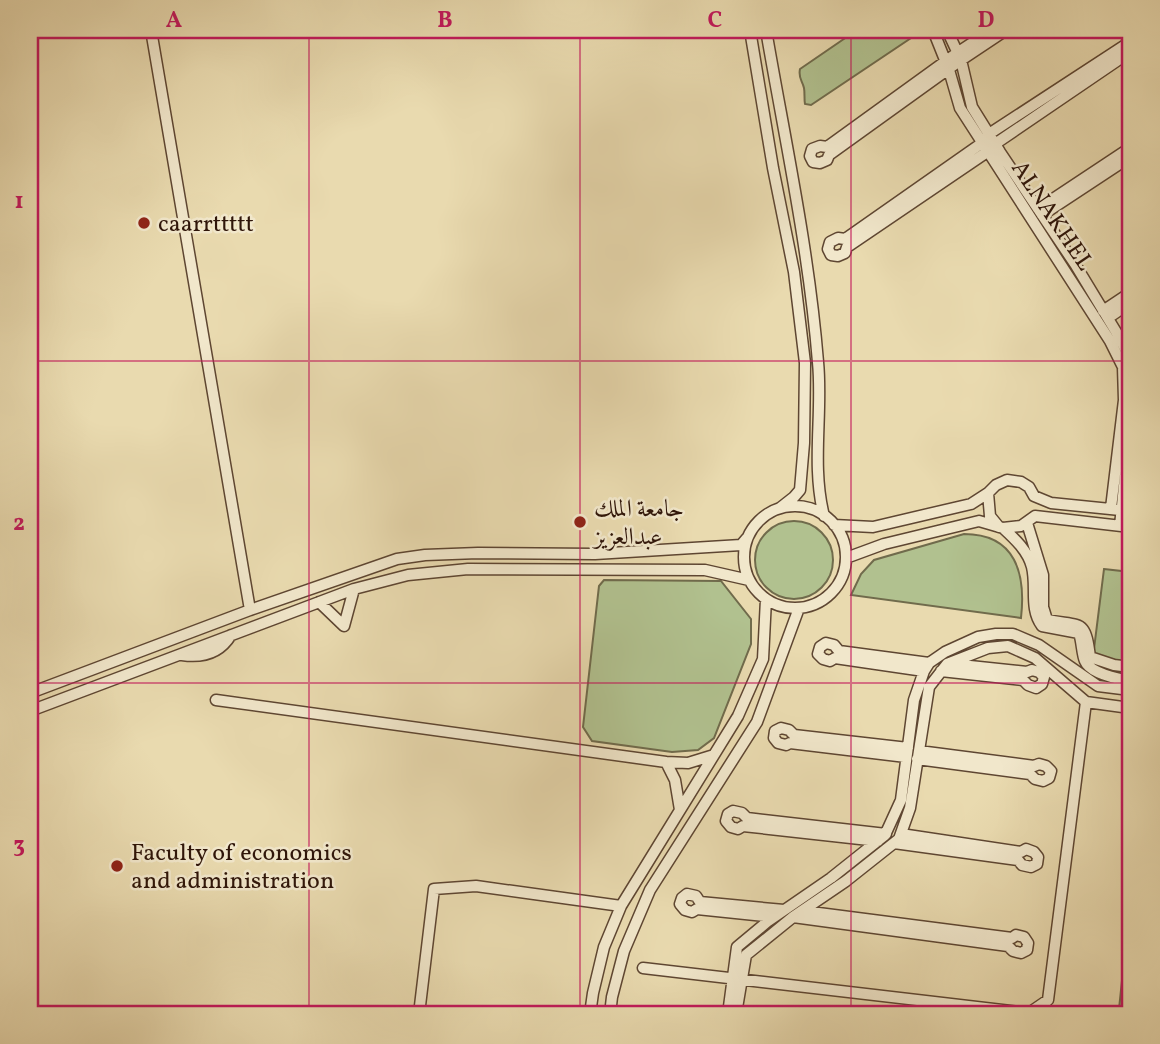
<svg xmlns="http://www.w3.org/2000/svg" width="1160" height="1044" font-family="Vollkorn,Amiri,serif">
<rect width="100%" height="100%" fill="#e9daaf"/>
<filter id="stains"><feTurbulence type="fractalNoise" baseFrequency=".00286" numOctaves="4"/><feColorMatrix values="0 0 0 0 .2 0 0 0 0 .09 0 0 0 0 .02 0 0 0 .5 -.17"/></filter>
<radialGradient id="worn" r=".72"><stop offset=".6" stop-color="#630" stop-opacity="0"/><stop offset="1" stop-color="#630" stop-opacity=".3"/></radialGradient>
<path fill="#b1c18f" stroke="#706b4c" stroke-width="2" d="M 857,30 L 923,30 L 811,105 L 805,104 C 804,99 805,93 804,88 C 802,80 798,78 800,69 Z
M755 560a39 39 0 1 1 78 0a39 39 0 1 1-78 0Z
M 964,534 C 1016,534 1026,574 1021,618 L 851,595 L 861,574 L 874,560 Z
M 1104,569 L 1130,572 L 1130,662 L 1093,657 Z
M 604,580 L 721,581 L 751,619 L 751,644 L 714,738 L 698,750 L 672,752 L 592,741 L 583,727 L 599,586 Z
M 1123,971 L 1130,972 L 1130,1014 L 1105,1014 L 1107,1007 L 1119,1009 Z"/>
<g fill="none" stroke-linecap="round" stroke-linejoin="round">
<defs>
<path id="street" d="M 151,30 L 250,610
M 750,30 L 773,168 L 794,272 L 805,363 L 804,443 L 800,490 L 794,497 L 780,508
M 766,30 C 785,140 809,250 818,362 C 823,413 811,465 824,516
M 933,30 L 949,70 L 960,108 L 1110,341 L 1123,367 L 1124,400 L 1111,508
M 947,30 L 961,60 L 972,107 L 1000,152 L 1075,264 L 1118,335 L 1130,358
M 992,30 L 957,53 L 827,147 L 820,146 L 812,149 L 810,156 L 813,162 L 820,163 L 827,160 L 829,155 L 961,60 L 1006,30
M 1130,42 L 989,134 L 982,143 L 845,239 L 838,238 L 830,242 L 828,249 L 831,255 L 838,256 L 845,253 L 847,247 L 987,152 L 995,144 L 1130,52
M 1038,209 L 1130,148
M 1042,215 L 1130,157
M 1103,311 L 1130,293
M 1108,318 L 1130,303
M 988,493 L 990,516 L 999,527
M744 557a51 51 0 1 1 102 0a51 51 0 1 1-102 0Z
M 1027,523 L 1043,575 L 1043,607 L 1047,620 C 1082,627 1085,618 1090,657 L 1114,665 L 1130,667
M 834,525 L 873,527 L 971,504 L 988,493 L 996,485 L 1007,480 L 1021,482 L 1029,487 L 1034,496 L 1051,503 L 1130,511
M 1120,526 L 1130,426
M 1003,528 C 1015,539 1028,551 1032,567 C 1037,587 1029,609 1042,626 L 1079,633 C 1082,641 1082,655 1085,661 C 1090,673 1118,679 1130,681
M 846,558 L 884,544 L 979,521 L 1003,528 L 1021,526 L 1035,516 L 1130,527
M 319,602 L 344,626 L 354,589
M 182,655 C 202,658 220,653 231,635
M 924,671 L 835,658 L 830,661 L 823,659 L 818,654 L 820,647 L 826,643 L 834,645 L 839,651 L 929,663
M 941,671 L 1023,680 L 1028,685 L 1036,688 L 1042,684 L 1044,677 L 1039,672 L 1032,670 L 1027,672 L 951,664
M 30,693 L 250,610 L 397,559 L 425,555 L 478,553 L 595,554 L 741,545 L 747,538
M 216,700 L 666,762
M 30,711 L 354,589 L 408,575 L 468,569 L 705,570 L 749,580
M 906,757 L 790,743 L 786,745 L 778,743 L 774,738 L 775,731 L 781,728 L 789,730 L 794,735 L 908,748
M 917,759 L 1030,774 L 1035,779 L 1043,781 L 1049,778 L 1051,771 L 1046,766 L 1039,764 L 1034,766 L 919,751
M 680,810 L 675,780 L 666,762 L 688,763 L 714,755
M 878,841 L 743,826 L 738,829 L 731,827 L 726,821 L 728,814 L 733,811 L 742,813 L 747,818 L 886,834
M 894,843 L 1018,860 L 1022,865 L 1031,867 L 1037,864 L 1038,857 L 1034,852 L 1026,849 L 1021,852 L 901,834
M 774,917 L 697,909 L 692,912 L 685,910 L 680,904 L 682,898 L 687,894 L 696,896 L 700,902 L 784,910
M 793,917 L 1008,946 L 1013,951 L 1021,953 L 1027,950 L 1028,943 L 1024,937 L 1016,935 L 1012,938 L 803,911
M 643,968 L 1029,1013 L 1048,1000 L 1086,702
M 419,1014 L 434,889 L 476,886 L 621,906
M 590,1014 L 593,993 L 604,947 L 621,906 L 738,716 L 763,659 L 766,599
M 610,1014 L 612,997 L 624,951 L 650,890 L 757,722 L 799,608
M 728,1014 L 737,947 L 767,922 L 831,878 L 885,835 L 901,800 L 914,700 L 924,671 L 929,663 L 945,652 L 978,637 L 996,634 L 1013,634 L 1039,645 L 1098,686 L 1130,690
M 736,1014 L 746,955 L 793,917 L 846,881 L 899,839 L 910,808 L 929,687 L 947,664 L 988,648 L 1008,646 L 1035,658 L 1086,702 L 1130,708"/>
</defs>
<use href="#street" stroke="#5e4632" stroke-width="13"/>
<use href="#street" stroke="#f1e7cb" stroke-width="10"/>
</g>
<path fill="none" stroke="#c2185b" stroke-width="2" stroke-opacity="0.55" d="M 309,30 L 309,1014M 580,30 L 580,1014M 851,30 L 851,1014M 30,361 L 1130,361M 30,683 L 1130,683"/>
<g fill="#8f2418" stroke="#f1e7cb" stroke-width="2.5">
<circle cx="144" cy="223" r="7"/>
<circle cx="580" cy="522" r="7"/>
<circle cx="117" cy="866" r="7"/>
</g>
<g text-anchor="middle" stroke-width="5" stroke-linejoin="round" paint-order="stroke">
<g font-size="24" fill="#2f1509" stroke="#f1e7cb">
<text transform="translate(1053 215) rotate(56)" y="8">ALNAKHEL</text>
</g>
<g font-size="24" fill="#2f1509" stroke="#f1e7cb" text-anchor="start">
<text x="158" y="231">caarrttttt</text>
<text x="594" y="516">جامعة الملك<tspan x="594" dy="28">عبدالعزيز</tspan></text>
<text x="131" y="860">Faculty of economics<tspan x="131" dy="28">and administration</tspan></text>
</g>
</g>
<rect width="1160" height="1044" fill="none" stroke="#e9daaf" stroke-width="77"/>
<rect x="38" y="38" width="1084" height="968" fill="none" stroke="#c2185b" stroke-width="2.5"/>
<g font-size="23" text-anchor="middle" font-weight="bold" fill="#c2185b">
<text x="174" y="27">A</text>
<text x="445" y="27">B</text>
<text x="715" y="27">C</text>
<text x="986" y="27">D</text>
<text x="19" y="208">1</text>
<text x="19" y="530">2</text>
<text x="19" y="852">3</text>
</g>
<rect width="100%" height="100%" filter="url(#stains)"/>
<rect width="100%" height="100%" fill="url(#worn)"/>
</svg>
